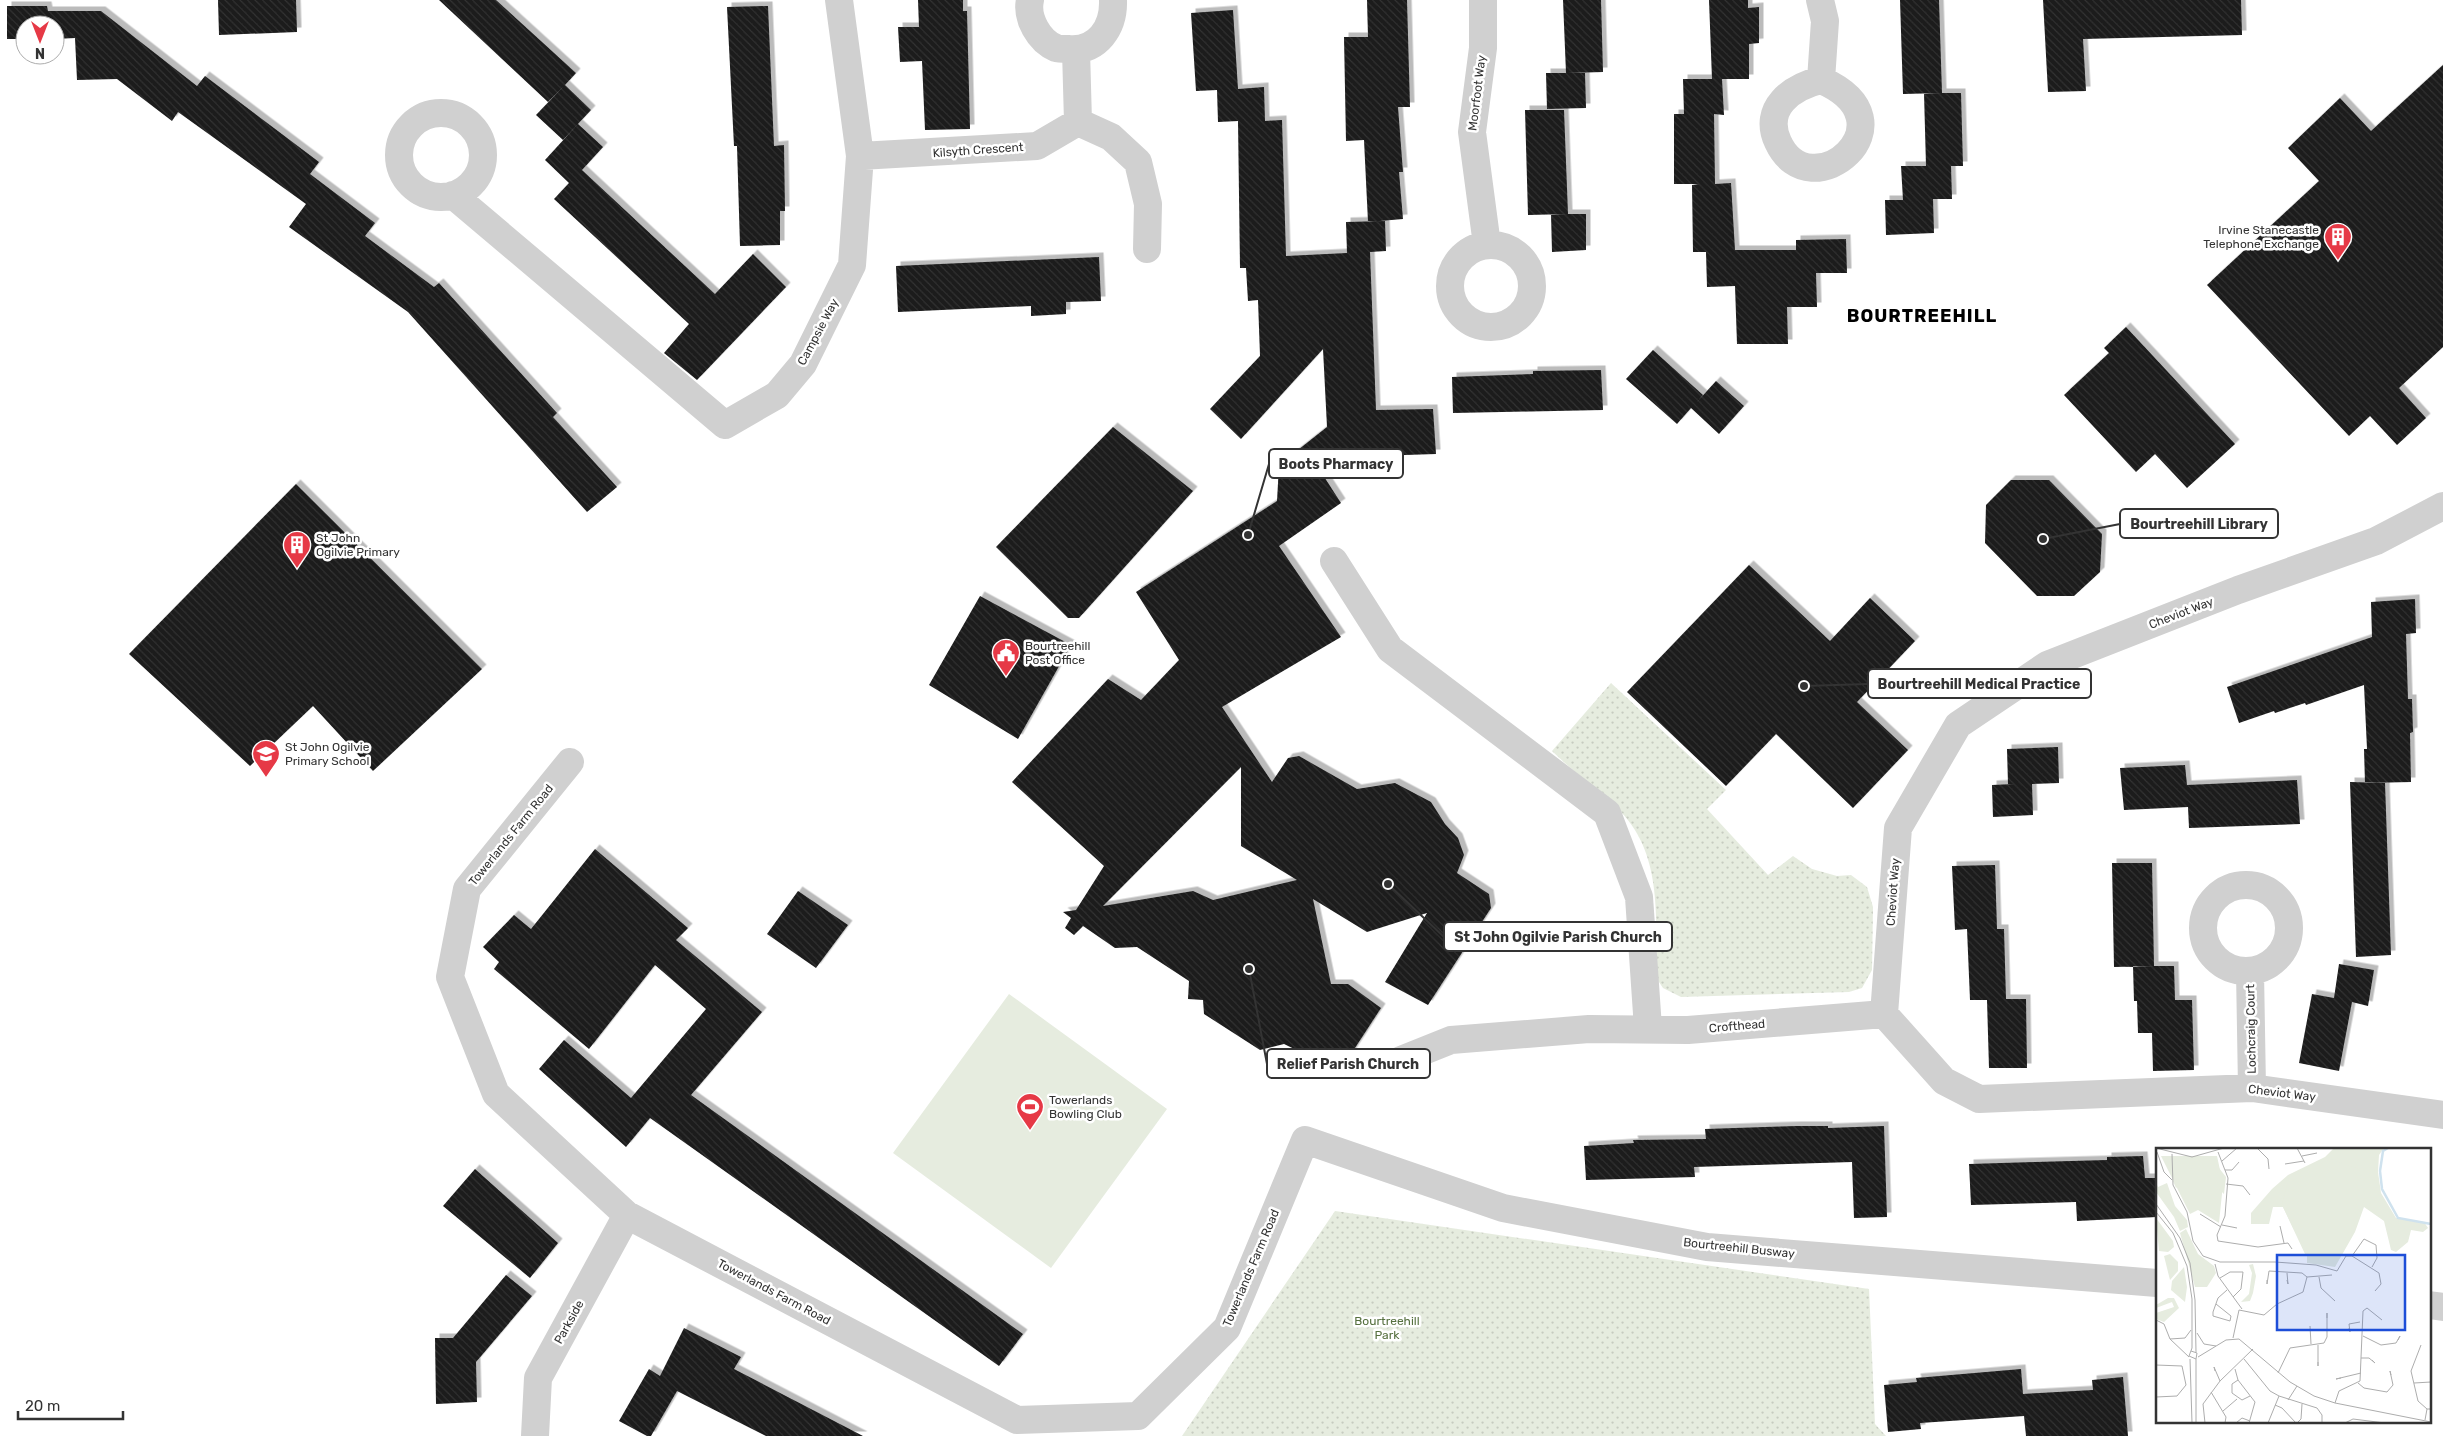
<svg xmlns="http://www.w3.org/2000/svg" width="2443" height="1436" font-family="Rubik,sans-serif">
<defs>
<pattern id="grass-dots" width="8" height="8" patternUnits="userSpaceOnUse" patternTransform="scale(1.25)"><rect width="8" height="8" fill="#e6ecdf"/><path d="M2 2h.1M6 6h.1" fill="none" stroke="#c6cbc0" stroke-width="1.8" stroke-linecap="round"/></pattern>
<pattern id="building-back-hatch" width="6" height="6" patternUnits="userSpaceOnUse" patternTransform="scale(1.25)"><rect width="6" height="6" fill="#1a1a1a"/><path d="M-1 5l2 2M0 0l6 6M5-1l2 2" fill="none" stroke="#333"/></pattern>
<filter id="shadow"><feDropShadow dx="4.5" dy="-4.5" stdDeviation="0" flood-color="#0004"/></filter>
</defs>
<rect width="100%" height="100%" fill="#fff"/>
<path fill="url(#grass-dots)" d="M 1611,683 L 1726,790 L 1707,809 L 1768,875 L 1793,856 L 1812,869 L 1837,876 L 1851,875 L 1867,887 L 1873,907 L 1872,970 L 1862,988 L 1849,992 L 1681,997 L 1663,988 L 1657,979 C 1655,922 1664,857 1621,812 C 1600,790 1574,773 1552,751 Z
M 1335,1211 L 1869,1289 L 1875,1424 L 1886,1436 L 1182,1436 Z"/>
<path fill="#e6ecdf" d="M 1009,994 L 1167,1109 L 1051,1268 L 893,1153 Z"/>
<path fill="url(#building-back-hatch)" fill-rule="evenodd" filter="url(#shadow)" d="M 218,0 L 296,0 L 297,32 L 219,35 Z
M 439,0 L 496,0 L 576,73 L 565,85 L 591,110 L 563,140 L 536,115 L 564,86 L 548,102 Z
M 918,0 L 963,0 L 963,11 L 967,11 L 970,129 L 925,130 L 922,61 L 900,62 L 898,27 L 919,27 Z
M 1367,0 L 1407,0 L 1410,107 L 1398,107 L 1403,172 L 1399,172 L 1403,219 L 1368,222 L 1364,140 L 1346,141 L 1344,37 L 1368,37 Z
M 1563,0 L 1601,0 L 1603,72 L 1568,73 L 1585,73 L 1586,108 L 1547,109 L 1546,73 L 1566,73 Z
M 1709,0 L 1748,0 L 1748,8 L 1759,7 L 1759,43 L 1749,44 L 1749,79 L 1712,79 Z
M 1900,0 L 1939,0 L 1942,93 L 1903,94 Z
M 2043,0 L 2241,0 L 2242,35 L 2083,39 L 2086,91 L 2048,92 Z
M 7,6 L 47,6 L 48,11 L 101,11 L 197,86 L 205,76 L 319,162 L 310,174 L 375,223 L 365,236 L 434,287 L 439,283 L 557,413 L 553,417 L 617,487 L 587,512 L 408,312 L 289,227 L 306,204 L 178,112 L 172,121 L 117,79 L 77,80 L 75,38 L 55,39 L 55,25 L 25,25 L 25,39 L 7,39 Z
M 768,6 L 774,146 L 784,145 L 785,211 L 780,211 L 780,245 L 740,246 L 737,146 L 734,146 L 727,7 Z
M 1233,10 L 1238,89 L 1264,87 L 1265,121 L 1282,120 L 1286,256 L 1347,253 L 1346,222 L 1385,221 L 1386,251 L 1370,252 L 1376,410 L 1433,409 L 1436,454 L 1312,458 L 1341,503 L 1279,546 L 1341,637 L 1222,707 L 1272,782 L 1288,758 L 1299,756 L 1357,789 L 1395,783 L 1431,802 L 1445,824 L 1458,838 L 1464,855 L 1457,873 L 1489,894 L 1491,908 L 1428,1005 L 1385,982 L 1427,913 L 1367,932 L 1313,899 L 1331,984 L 1348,984 L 1381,1008 L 1340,1071 L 1284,1044 L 1260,1050 L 1204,1014 L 1203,1000 L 1188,999 L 1189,981 L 1137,947 L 1115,948 L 1083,926 L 1074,935 L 1065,928 L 1071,918 L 1063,912 L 1076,910 L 1104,866 L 1012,782 L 1108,679 L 1141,700 L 1179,660 L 1136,592 L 1277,501 L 1279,465 L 1327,427 L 1323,349 L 1241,439 L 1210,409 L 1260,356 L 1258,300 L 1248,301 L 1246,268 L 1240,268 L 1238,121 L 1218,122 L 1217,90 L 1196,91 L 1191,13 ZM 1241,767 L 1241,846 L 1297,880 L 1213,900 L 1193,891 L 1103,906 Z
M 2443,65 L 2443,347 L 2399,388 L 2426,418 L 2397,445 L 2370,416 L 2349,436 L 2207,285 L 2319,181 L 2288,148 L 2340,98 L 2371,131 Z
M 1683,79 L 1722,79 L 1724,115 L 1714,114 L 1715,184 L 1731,183 L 1735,250 L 1796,250 L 1796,240 L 1846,239 L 1847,273 L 1816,273 L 1817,307 L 1787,307 L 1788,344 L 1737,344 L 1735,286 L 1707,287 L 1706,252 L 1693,252 L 1692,185 L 1699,184 L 1674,184 L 1674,114 L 1684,114 Z
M 1924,93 L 1961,93 L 1963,166 L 1951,166 L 1952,199 L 1933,199 L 1934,233 L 1886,235 L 1885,200 L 1903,200 L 1901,166 L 1926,166 Z
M 1525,110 L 1564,110 L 1568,214 L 1528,215 Z
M 578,124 L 603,147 L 582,170 L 715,294 L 753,254 L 786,287 L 697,380 L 664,353 L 689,324 L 554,199 L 569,183 L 545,160 Z
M 1551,214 L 1586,214 L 1586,250 L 1552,252 Z
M 1099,257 L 1101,301 L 1066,302 L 1066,314 L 1031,316 L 1031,306 L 898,312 L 896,266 Z
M 2126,327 L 2235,444 L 2187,488 L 2155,454 L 2136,472 L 2064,395 L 2109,353 L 2104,348 Z
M 1653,350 L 1703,395 L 1697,402 L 1716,381 L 1744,406 L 1719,434 L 1691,408 L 1677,424 L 1626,379 Z
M 1601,370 L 1603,410 L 1453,413 L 1452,377 L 1533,374 L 1533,371 Z
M 1113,427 L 1193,491 L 1079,618 L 1068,618 L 996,547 Z
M 2011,480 L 2049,480 L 2102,534 L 2100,572 L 2074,596 L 2037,596 L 1985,543 L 1986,505 Z
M 296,484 L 482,669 L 373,771 L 313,706 L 250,766 L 129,654 Z
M 1749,565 L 1830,641 L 1870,598 L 1915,641 L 1857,702 L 1908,750 L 1853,808 L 1776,734 L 1726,786 L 1627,692 Z
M 980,596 L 1071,645 L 1018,739 L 929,685 Z
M 2415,599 L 2416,633 L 2406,634 L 2408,699 L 2412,699 L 2413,732 L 2410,733 L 2411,782 L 2365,783 L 2364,749 L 2367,749 L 2364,685 L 2306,705 L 2305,703 L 2275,713 L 2274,711 L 2239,723 L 2227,687 L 2372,637 L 2371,602 Z
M 2058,747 L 2059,783 L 2032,784 L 2033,815 L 1993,817 L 1992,785 L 2014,784 L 2008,784 L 2007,749 Z
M 2185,765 L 2187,785 L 2297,780 L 2300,824 L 2189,828 L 2188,807 L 2124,810 L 2120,768 Z
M 2350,782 L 2385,783 L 2391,955 L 2356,957 Z
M 595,849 L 688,928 L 676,940 L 762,1012 L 691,1095 L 1023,1334 L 999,1366 L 650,1118 L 626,1147 L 539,1069 L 564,1040 L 631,1098 L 706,1009 L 655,965 L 589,1049 L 494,969 L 499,962 L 483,947 L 514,915 L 531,929 Z
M 2112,863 L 2152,863 L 2154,966 L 2114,967 Z
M 1995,865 L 1997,929 L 2004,929 L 2006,999 L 2004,999 L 2026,999 L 2027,1068 L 1989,1068 L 1987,1000 L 1970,1000 L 1967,929 L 1955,930 L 1952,866 Z
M 798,891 L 848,925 L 816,968 L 767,934 Z
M 2339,964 L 2374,970 L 2368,1006 L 2352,1002 L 2339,1071 L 2299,1063 L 2312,994 L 2334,998 Z
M 2133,966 L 2174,966 L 2175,1000 L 2192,1000 L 2194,1070 L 2153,1071 L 2152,1033 L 2138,1033 L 2137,1001 L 2134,1001 Z
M 1797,1126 L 1828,1126 L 1828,1128 L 1884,1126 L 1887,1217 L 1854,1218 L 1852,1162 L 1694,1167 L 1695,1177 L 1586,1180 L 1584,1146 L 1634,1143 L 1633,1140 L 1706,1139 L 1705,1129 Z
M 2143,1156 L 2145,1178 L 2157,1178 L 2157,1217 L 2077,1221 L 2076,1202 L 1971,1205 L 1969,1164 L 2107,1160 L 2107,1157 Z
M 475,1169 L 558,1243 L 530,1278 L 443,1206 Z
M 506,1275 L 532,1296 L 476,1362 L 477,1402 L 436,1404 L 435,1338 L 453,1338 Z
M 684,1328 L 741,1357 L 734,1369 L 863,1436 L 766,1436 L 677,1391 L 651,1436 L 647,1436 L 619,1421 L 649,1369 L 660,1376 Z
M 2021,1369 L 2023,1394 L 2093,1390 L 2092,1380 L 2123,1377 L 2128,1436 L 2026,1436 L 2024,1416 L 1920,1423 L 1921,1429 L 1888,1432 L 1884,1385 L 1917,1382 L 1916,1378 Z"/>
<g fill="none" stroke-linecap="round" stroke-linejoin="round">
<path stroke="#d0d0d0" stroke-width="28" d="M 1030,0 C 1026,18 1039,41 1056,48 C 1059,49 1064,49 1068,49 C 1098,52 1114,27 1113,0
M 1483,0 L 1483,48 L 1472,132 L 1487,245
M 1820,0 L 1825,21 L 1821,80
M 1821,80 C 1918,122 1810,212 1778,142 C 1762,108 1792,87 1821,80 Z
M399 155a42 42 0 1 1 84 0a42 42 0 1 1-84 0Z
M 1078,122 L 1111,137 L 1138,162 L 1148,204 L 1147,249
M 860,156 L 1037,146 L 1078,122 L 1076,50
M 453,195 L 725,425 L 777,395 L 803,364 L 852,265 L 860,156 L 839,0
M1450 286a41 41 0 1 1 82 0a41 41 0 1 1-82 0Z
M 2443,506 L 2376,541 L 2238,590 L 2047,665 L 1958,725 L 1898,828 L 1884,1014 L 1944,1081 L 1979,1099 L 2252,1088 L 2443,1115
M 1334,561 L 1390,649 L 1607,813 L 1639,897 L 1648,1028
M 570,762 L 467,889 L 450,977 L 496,1094 L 627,1215 L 1017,1420 L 1138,1416 L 1227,1328 L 1305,1140 L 1503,1208 L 1707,1247 L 2157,1283
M2203 928a43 43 0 1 1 86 0a43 43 0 1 1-86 0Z
M 2250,971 L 2252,1088
M 1401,1060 L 1451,1040 L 1589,1029 L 1688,1030 L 1884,1014
M 2429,1305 L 2443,1307
M 535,1436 L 538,1378 L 627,1215"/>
</g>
<defs>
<symbol id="building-pin" viewBox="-11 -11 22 30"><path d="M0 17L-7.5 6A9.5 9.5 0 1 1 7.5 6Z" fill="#e63946" stroke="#fff"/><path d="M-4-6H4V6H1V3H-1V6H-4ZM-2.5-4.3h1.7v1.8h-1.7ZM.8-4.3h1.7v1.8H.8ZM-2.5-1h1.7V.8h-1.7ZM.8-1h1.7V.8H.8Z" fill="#fff"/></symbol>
<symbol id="civic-pin" viewBox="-11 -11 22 30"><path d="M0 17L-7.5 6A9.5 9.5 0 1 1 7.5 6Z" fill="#e63946" stroke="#fff"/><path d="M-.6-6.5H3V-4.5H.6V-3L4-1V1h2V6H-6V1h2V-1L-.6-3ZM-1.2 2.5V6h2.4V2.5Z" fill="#fff"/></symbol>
<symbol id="school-pin" viewBox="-11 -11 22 30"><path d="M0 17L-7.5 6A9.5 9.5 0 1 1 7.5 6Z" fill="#e63946" stroke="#fff"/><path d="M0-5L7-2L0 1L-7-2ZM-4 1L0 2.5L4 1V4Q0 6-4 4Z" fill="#fff"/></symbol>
<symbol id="stadium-pin" viewBox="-11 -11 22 30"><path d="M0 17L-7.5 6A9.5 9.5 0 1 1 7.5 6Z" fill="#e63946" stroke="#fff"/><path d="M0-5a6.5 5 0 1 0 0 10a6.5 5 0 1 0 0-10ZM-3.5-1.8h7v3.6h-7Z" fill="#fff"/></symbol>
</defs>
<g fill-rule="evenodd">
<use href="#building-pin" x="2322" y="221" width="32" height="43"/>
<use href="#building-pin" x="281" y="529" width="32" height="43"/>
<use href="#civic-pin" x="990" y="637" width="32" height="43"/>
<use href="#school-pin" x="250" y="738" width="32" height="43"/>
<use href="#stadium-pin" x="1014" y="1091" width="32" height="43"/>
</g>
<g text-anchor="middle" stroke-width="5" stroke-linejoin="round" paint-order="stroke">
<g font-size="12" fill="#333" stroke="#fff">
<text transform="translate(1477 93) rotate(-83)" y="4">Moorfoot Way</text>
<text transform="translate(978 150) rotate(-4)" y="4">Kilsyth Crescent</text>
<text transform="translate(818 332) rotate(-62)" y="4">Campsie Way</text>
<text transform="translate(2181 613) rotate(-21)" y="4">Cheviot Way</text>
<text transform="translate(511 835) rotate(-51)" y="4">Towerlands Farm Road</text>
<text transform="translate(1893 892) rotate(-86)" y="4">Cheviot Way</text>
<text transform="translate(1737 1026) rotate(-5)" y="4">Crofthead</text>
<text transform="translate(2251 1029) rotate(-91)" y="4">Lochcraig Court</text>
<text transform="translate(2282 1093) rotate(7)" y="4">Cheviot Way</text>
<text transform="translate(1739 1248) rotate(6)" y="4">Bourtreehill Busway</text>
<text transform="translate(1251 1268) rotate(-67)" y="4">Towerlands Farm Road</text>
<text transform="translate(774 1292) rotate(28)" y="4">Towerlands Farm Road</text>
<text transform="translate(569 1322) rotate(-61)" y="4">Parkside</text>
</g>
<g font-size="12" fill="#333" stroke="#fff" text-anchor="start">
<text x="2319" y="234" text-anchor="end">Irvine Stanecastle<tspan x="2319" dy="14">Telephone Exchange</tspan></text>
<text x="316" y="542">St John<tspan x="316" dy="14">Ogilvie Primary</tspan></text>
<text x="1025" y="650">Bourtreehill<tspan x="1025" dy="14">Post Office</tspan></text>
<text x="285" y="751">St John Ogilvie<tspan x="285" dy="14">Primary School</tspan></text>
<text x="1049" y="1104">Towerlands<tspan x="1049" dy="14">Bowling Club</tspan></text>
</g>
<g font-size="12" fill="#56703f" stroke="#fff">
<text x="1387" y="1325">Bourtreehill<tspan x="1387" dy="14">Park</tspan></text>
</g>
<g font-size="18" font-weight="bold" letter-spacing="1" fill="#000" stroke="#fff">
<text x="1922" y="322">BOURTREEHILL</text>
</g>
</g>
<g transform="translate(2156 1148)">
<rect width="275" height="275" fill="#fff"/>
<path d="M 178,0 L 228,0 L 223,7 L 222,24 L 225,45 L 240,70 L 268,74 L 272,80 L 267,84 L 255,82 L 252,94 L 240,104 L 235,102 L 228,73 L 208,59 L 199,84 L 179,119 L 151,115 L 151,108 L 127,59 L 117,59 L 113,76 L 95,76 L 95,65 L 116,41 L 132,27 L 169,9 ZM 5,8 L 61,8 L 67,36 L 63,75 L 42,62 L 34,66 ZM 12,150 L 18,150 L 23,160 L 8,174 L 0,171 L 0,165 L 18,159 L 16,154 L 0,160 L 0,157 Z" fill="#e6ecdf"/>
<path d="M 19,9 L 35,12 L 25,17 L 25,24 L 39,20 L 25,28 L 27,33 L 20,40 L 17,33 L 22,31 L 17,30 ZM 171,10 L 203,21 L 209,50 L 185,106 L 149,106 L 126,57 L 133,28 ZM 63,20 L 70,29 L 68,46 L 62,40 L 65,36 L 59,24 ZM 0,35 L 2,39 L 11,35 L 19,58 L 31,72 L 32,79 L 24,83 L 18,69 L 0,44 ZM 0,70 L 17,93 L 18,99 L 12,104 L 3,103 ZM 30,81 L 42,106 L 58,118 L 60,125 L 51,139 L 39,139 L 24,85 ZM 14,106 L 22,114 L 22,123 L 14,132 L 8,108 ZM 97,116 L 100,128 L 97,145 L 94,153 L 85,154 L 93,146 L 96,125 L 93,117 ZM 28,119 L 31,139 L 29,154 L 15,142 L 16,133 Z" fill="#e6ecdf"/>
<path fill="none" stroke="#cfe2ee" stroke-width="2.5" d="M 232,0 L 227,3 L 224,23 L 226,41 L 242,70 L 275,76"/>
<path fill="none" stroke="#adadad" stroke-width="1" d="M 0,0 L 36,9 L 68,0M 101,0 L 112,11 L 113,21M 141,0 L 149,15M 1,4 L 8,24 L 16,32M 62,4 L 72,30 L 69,68 L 61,87 L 62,93 L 102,99 L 132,95 L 136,101M 16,6 L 17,37 L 31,64 L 37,93 L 47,108 L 64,114 L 119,114 L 160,117 L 181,123 L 190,108 L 196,108 L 223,125 L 225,136 L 219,143M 146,8 L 161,5M 66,13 L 81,0M 129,16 L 148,13M 69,22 L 76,22 L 83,14M 70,36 L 87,38 L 94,47M 0,56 L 24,90 L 34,115 L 39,152 L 40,204M 0,64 L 17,85 L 31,118 L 36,151 L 36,200 L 33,208 L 40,211 L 41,205 L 35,203M 44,66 L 65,79M 66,77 L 81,80M 124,78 L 128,95M 196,108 L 208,91 L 220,97 L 221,110 L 216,119M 59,116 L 62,128 L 86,161M 131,125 L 132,136 L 131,132M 151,129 L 176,127M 163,129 L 165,140 L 179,153M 64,130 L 74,124 L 87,124 L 85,141 L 77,149M 60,156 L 75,168 L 74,173 L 57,168 L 57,164 L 62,150 L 71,142M 0,172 L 8,176 L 14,191 L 33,209M 154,178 L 155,196M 193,180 L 194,184 L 193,176 L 204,174M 41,185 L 48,196 L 60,198M 207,188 L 225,197 L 240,195 L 244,188 L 242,192M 77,190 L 83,162 L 108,167 L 121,156 L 147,144 L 151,129 L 146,125 L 113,123 L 111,136 L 111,132M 14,191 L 29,190 L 35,182M 265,197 L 255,223 L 262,253 L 271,261M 42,209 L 70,192 L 83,191 L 134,234 L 158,248 L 179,255 L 275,274M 205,210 L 213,210 L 219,215 L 216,212M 34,211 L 36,275M 88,211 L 114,243 L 123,248 L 112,275M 162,214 L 162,218 L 162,197M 0,217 L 26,218 L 30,237 L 21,248 L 0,249M 79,221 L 82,232 L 99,254 L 93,275M 59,223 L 58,219 L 64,233M 122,225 L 134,200 L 168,195 L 171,189 L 171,165 L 171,170M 185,230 L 180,231 L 205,225M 82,232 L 76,236 L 76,245 L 86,252 L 94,248M 202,235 L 208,240 L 231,244 L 237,237 L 234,223 L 235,227M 258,235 L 275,234M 55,244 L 70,269 L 69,275M 123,248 L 161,260 L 166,267 L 166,275M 132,252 L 141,238M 179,255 L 183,243 L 204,233 L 207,163 L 211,160 L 226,172M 119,257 L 126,260 L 140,275M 67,263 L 81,251M 269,272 L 271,261 L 275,261M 40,275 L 40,211M 49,275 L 47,256 L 64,233 L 97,201M 80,275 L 86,270 L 94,273M 141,275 L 145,271 L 146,256M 189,275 L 197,271 L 229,275"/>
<path fill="#1d4ed8" fill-opacity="0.15" stroke="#1d4ed8" stroke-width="2.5" d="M 121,107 L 249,107 L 249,182 L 121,182 Z"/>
<rect width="275" height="275" fill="none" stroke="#333" stroke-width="2.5"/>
</g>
<path fill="none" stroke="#333" stroke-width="2" d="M1248 535L1269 464M2043 539L2120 524M1804 686L1868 684M1388 884L1444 937M1249 969L1267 1064"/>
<g fill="#333" stroke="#fff" stroke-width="2">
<circle cx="1248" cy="535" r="5"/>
<circle cx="2043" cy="539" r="5"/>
<circle cx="1804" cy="686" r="5"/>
<circle cx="1388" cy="884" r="5"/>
<circle cx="1249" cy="969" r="5"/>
</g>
<g fill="#fff" stroke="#333" stroke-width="2">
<rect x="1269" y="449" width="134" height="29" rx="5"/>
<rect x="2120" y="509" width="158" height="29" rx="5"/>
<rect x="1868" y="669" width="223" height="29" rx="5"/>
<rect x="1444" y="922" width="228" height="29" rx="5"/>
<rect x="1267" y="1049" width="163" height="29" rx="5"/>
</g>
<g font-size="14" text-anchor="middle" font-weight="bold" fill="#333">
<text x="1336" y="469">Boots Pharmacy</text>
<text x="2199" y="529">Bourtreehill Library</text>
<text x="1979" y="689">Bourtreehill Medical Practice</text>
<text x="1558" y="942">St John Ogilvie Parish Church</text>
<text x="1348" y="1069">Relief Parish Church</text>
</g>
<g transform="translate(40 40) rotate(180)"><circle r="24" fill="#ffffff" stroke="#adadad"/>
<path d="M0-4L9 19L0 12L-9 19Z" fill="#e63946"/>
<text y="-8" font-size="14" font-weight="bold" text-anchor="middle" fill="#333333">N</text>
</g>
<path d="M18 1411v8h105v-8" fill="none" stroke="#333333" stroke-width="2.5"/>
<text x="25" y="1411" font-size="15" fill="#333333" stroke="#ffffff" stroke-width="4" paint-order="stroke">20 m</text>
</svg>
